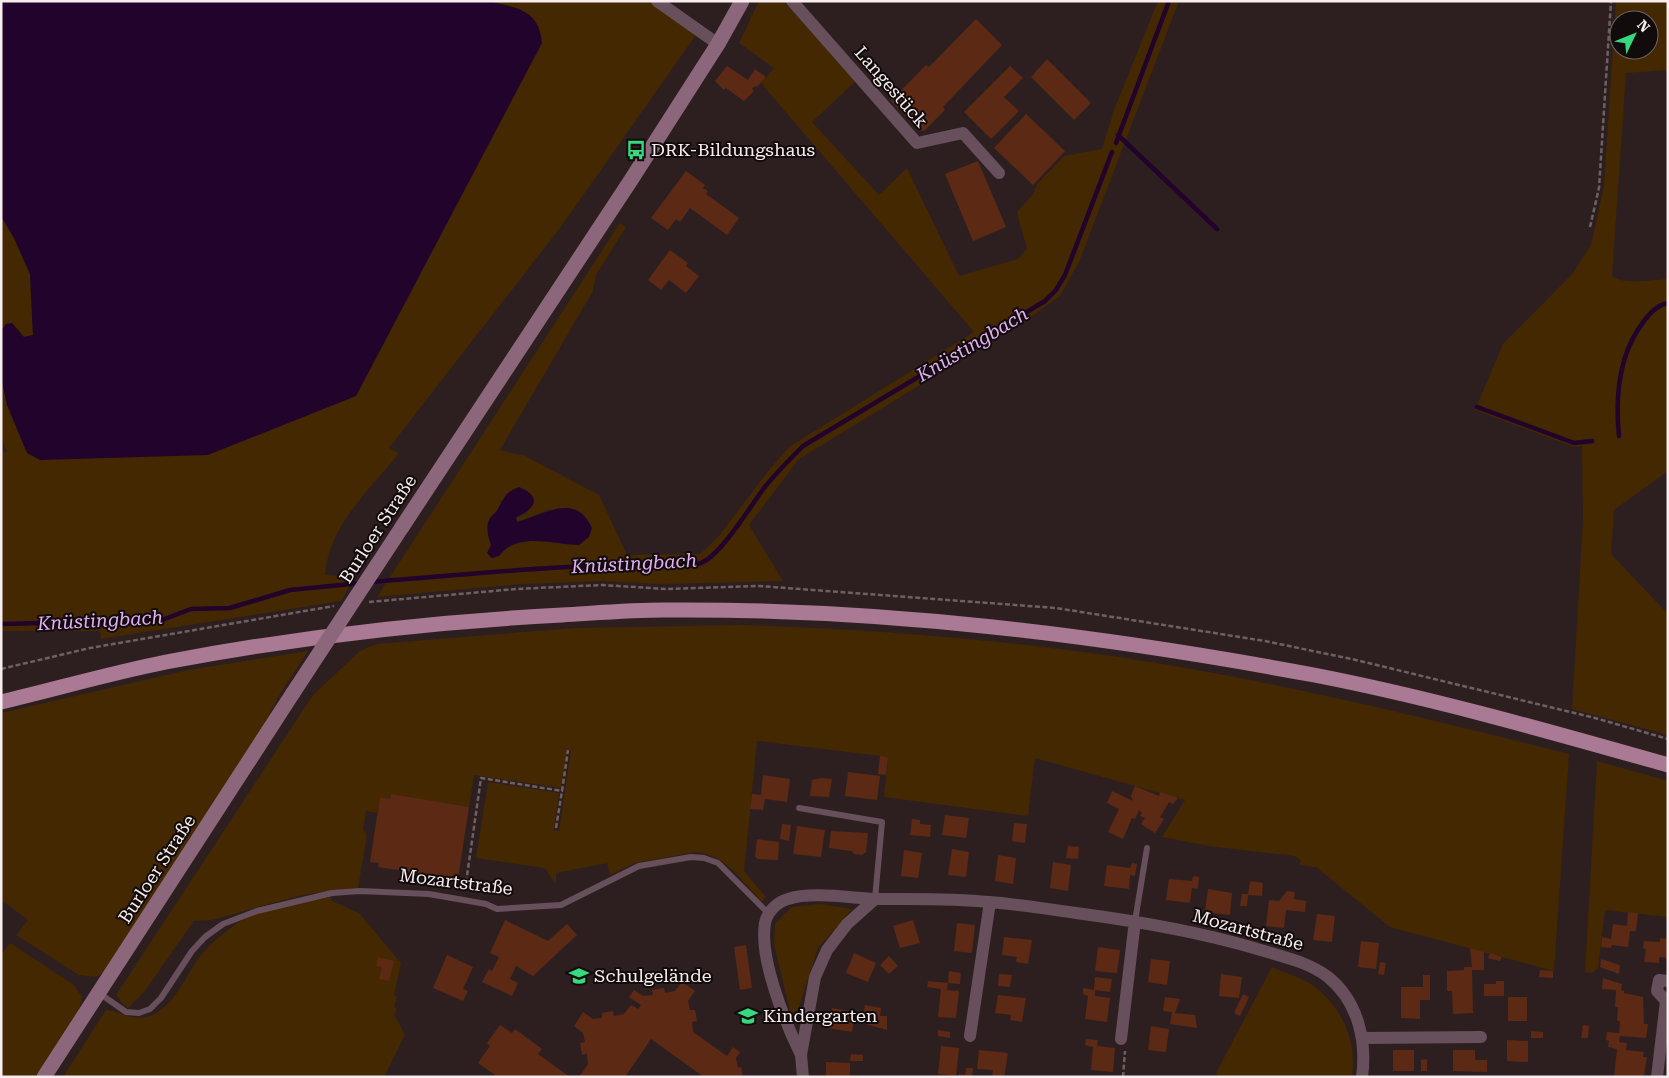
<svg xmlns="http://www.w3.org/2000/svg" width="1669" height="1078" font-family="'Roboto Serif',serif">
<rect width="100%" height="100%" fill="#2d1f20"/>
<path fill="#432801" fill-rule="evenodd" d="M 488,1 L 650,1 L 696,35 L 560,228 L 389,448 L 399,453 C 369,491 329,525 325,575 L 355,577 L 341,601 L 101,639 L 100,631 L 1,631 L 1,451 L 7,452 L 1,438 L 1,377 L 7,405 L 356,396 L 386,339 L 520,9 Z
M 759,1 L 783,1 L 857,80 L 812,122 L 879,195 L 907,168 L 959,276 L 1018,259 L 1027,249 L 1017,212 L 1034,193 L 1037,184 L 1064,156 L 1102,149 L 1114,110 L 1158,1 L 1179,1 L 1079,262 L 1060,296 L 1025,321 L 799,459 L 749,525 L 783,581 L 659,584 L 603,581 L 521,584 L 377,597 L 620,223 L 626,227 L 596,275 L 593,291 L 500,450 L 525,456 L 599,495 L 627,555 L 700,554 L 719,536 L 769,470 L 789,447 L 974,332 L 761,83 L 774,68 L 739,43 ZM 501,500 L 529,512 L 516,518 L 517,522 L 551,509 L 569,545 C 548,540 513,536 499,556 L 487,553 L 491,545 L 489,519 L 498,510 Z
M 1616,1 L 1668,1 L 1668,70 L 1626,73 L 1612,276 C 1623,285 1652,280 1668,279 L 1668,471 L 1614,510 L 1611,554 L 1668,614 L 1668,735 L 1572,709 L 1583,520 L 1582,446 L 1574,447 L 1475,410 L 1503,344 L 1573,273 L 1591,245 L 1604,186 ZM 1619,20 L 1649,20 L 1649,50 L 1619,50 Z
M 1,216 L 14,238 L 30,274 L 33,335 L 24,337 L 6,324 L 1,331 Z
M 741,625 C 901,630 1061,644 1219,674 C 1336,696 1453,725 1569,754 L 1554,971 L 1390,927 L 1316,867 L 1299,865 L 1301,860 L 1294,856 L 1209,846 L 1162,837 L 1185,800 L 1035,758 L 1028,816 L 884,797 L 888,757 L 757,741 L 744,871 L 766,897 L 762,902 C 743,882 725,854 696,852 L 635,863 L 610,875 L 607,863 L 556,873 L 556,885 L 545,868 L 476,858 L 488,782 L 559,793 L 554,830 L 559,831 L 571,750 L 567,749 L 561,788 L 474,775 L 469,807 L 391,795 L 390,799 L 380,797 L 377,813 L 366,811 L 363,829 L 367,835 L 358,888 L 302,895 L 212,920 L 194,921 L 144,992 L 128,1008 L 122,1003 L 116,995 L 313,695 L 360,651 L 376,644 L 574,628 Z
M 308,651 L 280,694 L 264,725 L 103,973 L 95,977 L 79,975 L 16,935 L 28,920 L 1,900 L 1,713 L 188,670 Z
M 1597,761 L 1668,781 L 1668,917 L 1605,910 L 1598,968 L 1592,973 L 1585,972 Z
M 330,897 L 332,901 L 359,913 L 401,963 L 394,995 L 397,997 L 394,1006 L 397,1009 L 394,1014 L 405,1035 L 384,1077 L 63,1077 L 106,1010 C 122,1011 132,1022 150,1016 C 176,1006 185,975 201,955 C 211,943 234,923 249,917 C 274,906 304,902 330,897 Z
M 821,904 L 852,909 L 818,948 L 796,1016 L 791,1015 L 774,945 L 775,924 L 792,907 Z
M 10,943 L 74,985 L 82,997 L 79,1010 L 35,1077 L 1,1077 L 1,955 Z
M 1272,967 C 1285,973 1304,978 1315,987 C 1343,1009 1357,1042 1352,1077 L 1218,1077 L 1216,1073 Z"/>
<path fill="#22032b" d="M 1,1 L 488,1 C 517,8 539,9 542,43 L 356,396 L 208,455 L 40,460 L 27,453 L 7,405 L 1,377 L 1,331 L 6,324 L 12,323 L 24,337 L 33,335 L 30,274 L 14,238 L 1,216 Z
M 519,487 C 543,497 535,509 516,517 L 517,522 C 545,515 575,491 592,528 L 589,537 L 579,545 C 555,545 517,531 499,556 L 492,558 L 487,553 L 491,545 C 488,536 485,526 490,518 C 492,515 496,513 498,509 C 505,497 505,492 519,487 Z"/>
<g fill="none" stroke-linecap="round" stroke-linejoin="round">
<path stroke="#22032b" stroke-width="4.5" d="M 1118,135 L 1217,229
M 1116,143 L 1169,1
M 1477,407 L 1574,443 L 1592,441
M 1619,436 C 1615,396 1619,353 1644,321 C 1650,313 1657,305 1668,303
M 371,582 C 449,576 527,568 606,565 C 628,564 683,569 701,563 C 721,555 750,507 764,488 C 776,473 789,460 803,446 L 1045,301 L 1056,290 L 1065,275 L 1112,152
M 1,624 L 162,620 L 191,609 L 230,608 L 290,590 L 361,583"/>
</g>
<path fill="#5c2914" d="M 976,19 L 1002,45 L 943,107 L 945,110 L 924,131 L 920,130 L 891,101 L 926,65 L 929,67 Z
M 1047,59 L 1091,103 L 1074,120 L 1031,77 Z
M 727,66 L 748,80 L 755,69 L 766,77 L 757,87 L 755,86 L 752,89 L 754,91 L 744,101 L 726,88 L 724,90 L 715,81 Z
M 1010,66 L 1023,78 L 1004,97 L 1019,111 L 991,139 L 964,112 Z
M 1026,114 L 1065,151 L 1033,185 L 994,148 Z
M 978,161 L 1006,227 L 973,241 L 945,174 Z
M 686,171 L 705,185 L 703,188 L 708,191 L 706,194 L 739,218 L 727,235 L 690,208 L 680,222 L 676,219 L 668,230 L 651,218 Z
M 670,250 L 688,263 L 686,266 L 699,276 L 686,293 L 669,280 L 661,290 L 648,280 Z
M 880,756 L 888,757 L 886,775 L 878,774 Z
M 848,772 L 880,776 L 877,800 L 845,796 Z
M 763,775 L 790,779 L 787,802 L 765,799 L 763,810 L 750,809 L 752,794 L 761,795 Z
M 822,778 L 832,779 L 829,797 L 810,796 L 812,780 Z
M 1135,786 L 1159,796 L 1160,792 L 1178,798 L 1173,804 L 1169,802 L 1160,817 L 1164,819 L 1155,833 L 1141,824 L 1145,818 L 1140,816 L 1142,813 L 1139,810 L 1135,819 L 1132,818 L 1123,839 L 1108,832 L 1119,809 L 1107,803 L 1112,791 L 1133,801 L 1131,796 Z
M 391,794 L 469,807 L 458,879 L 378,867 L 379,863 L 370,862 L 380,797 L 390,799 Z
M 945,815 L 969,818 L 966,838 L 942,835 Z
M 912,819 L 920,820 L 920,824 L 931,825 L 930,837 L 910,835 Z
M 1014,823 L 1027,824 L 1025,843 L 1012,841 Z
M 782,824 L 791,825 L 789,841 L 780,839 Z
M 797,826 L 825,830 L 821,857 L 793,854 Z
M 831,831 L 868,833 L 866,852 L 862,855 L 854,854 L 852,851 L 829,848 Z
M 757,839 L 779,842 L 778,860 L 758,859 L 755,857 Z
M 1068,846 L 1079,847 L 1078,859 L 1066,858 Z
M 952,849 L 969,852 L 966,877 L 948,875 Z
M 904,850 L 922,853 L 918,878 L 901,876 Z
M 998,855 L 1016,858 L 1013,884 L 995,881 Z
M 1053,862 L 1071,865 L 1068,891 L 1050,888 Z
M 1132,863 L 1137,864 L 1135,876 L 1130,875 L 1129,889 L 1104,886 L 1107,865 L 1130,868 Z
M 1193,876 L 1199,877 L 1198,889 L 1192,888 L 1190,903 L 1166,900 L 1169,879 L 1192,881 Z
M 1250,881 L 1263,883 L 1262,896 L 1248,895 Z
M 1208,889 L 1232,893 L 1230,915 L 1205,912 Z
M 1287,891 L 1295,892 L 1294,899 L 1306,901 L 1305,912 L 1286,910 L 1284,928 L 1266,926 L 1269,900 L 1279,901 Z
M 1242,894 L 1248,894 L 1247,906 L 1240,906 Z
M 1628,912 L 1638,913 L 1636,931 L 1630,931 L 1628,947 L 1612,945 L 1611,948 L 1601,947 L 1602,937 L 1611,939 L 1613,924 L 1627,926 Z
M 1317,914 L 1335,916 L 1332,942 L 1313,940 Z
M 505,920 L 548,941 L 567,924 L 577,935 L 533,976 L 516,966 L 510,979 L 518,983 L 512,996 L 482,982 L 489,969 L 492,971 L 499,957 L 490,953 Z
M 913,920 L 920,943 L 900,948 L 893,926 Z
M 957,923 L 975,925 L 972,953 L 954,951 Z
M 1004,937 L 1032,940 L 1028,964 L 1016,962 L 1017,957 L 1002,955 Z
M 1660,938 L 1668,939 L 1668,958 L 1659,957 L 1659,963 L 1644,962 L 1646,949 L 1643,948 L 1644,941 L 1660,942 Z
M 1361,941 L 1379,943 L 1376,969 L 1358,967 Z
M 746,945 L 752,988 L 740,990 L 734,947 Z
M 1098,947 L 1120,950 L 1117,973 L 1095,971 Z
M 1470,948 L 1484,952 L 1484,970 L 1472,970 L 1473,1013 L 1453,1014 L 1452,991 L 1447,991 L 1447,971 L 1464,970 L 1464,967 L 1472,967 Z
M 854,953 L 876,963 L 868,982 L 846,973 Z
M 1490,953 L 1502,957 L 1500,961 L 1488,958 Z
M 447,955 L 473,967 L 463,989 L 468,991 L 463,1001 L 433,988 Z
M 889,956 L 898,966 L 889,974 L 880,965 Z
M 378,957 L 394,961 L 389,981 L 379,979 L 382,967 L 376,966 Z
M 1151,959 L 1170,961 L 1167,985 L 1148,982 Z
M 1601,959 L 1620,965 L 1619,974 L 1600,967 Z
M 1380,962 L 1386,963 L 1384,975 L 1378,974 Z
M 1540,970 L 1553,971 L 1553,978 L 1539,977 Z
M 949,971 L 961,973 L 960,984 L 948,983 Z
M 999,974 L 1012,975 L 1010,987 L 998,986 Z
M 1221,974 L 1242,977 L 1239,998 L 1219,996 Z
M 1423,975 L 1430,975 L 1430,1000 L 1420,1000 L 1420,1019 L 1401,1018 L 1401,987 L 1423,987 Z
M 1095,977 L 1112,979 L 1110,992 L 1095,990 L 1095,996 L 1110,998 L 1107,1022 L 1085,1019 L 1088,996 L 1083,994 L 1083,988 L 1094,990 Z
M 1603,978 L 1622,984 L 1621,990 L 1624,991 L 1624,993 L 1643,997 L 1644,1024 L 1648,1024 L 1646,1038 L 1620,1036 L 1619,1042 L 1627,1043 L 1626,1050 L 1644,1052 L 1643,1057 L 1647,1057 L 1644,1075 L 1642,1077 L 1614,1077 L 1617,1049 L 1608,1047 L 1609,1041 L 1606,1040 L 1607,1032 L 1619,1033 L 1620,1021 L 1617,1021 L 1618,1007 L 1615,1007 L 1616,990 L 1602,989 Z
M 928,981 L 948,983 L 947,990 L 959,991 L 956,1018 L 938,1017 L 941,989 L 927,987 Z
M 1496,981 L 1504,981 L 1504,996 L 1484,996 L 1484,984 L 1496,984 Z
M 682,982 L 695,991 L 688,1001 L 690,1010 L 695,1010 L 697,1021 L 692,1022 L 693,1032 L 727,1056 L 733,1047 L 740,1052 L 736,1058 L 738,1068 L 741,1067 L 743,1077 L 704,1077 L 651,1039 L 625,1077 L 579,1077 L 588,1064 L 587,1054 L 582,1055 L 580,1043 L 585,1042 L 583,1033 L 574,1026 L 583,1012 L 593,1019 L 602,1018 L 602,1013 L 613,1011 L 614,1016 L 624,1014 L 631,1005 L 638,1009 L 641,1005 L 629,997 L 634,990 L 643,996 L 653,995 L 652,990 L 664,988 L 665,993 L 675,991 Z
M 1243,994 L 1249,997 L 1240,1016 L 1234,1013 Z
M 998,995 L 1026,998 L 1022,1022 L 1010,1020 L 1011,1015 L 995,1013 Z
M 1165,997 L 1180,999 L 1175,1013 L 1195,1015 L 1197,1028 L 1170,1024 L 1172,1012 L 1163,1011 Z
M 1508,997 L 1527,997 L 1527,1021 L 1508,1021 Z
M 865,1005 L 881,1008 L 880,1016 L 887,1016 L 887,1030 L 862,1023 Z
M 832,1008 L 855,1012 L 852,1032 L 828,1028 Z
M 500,1025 L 512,1033 L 515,1029 L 542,1049 L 538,1054 L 570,1077 L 494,1077 L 495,1075 L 478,1063 L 490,1046 L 487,1043 Z
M 1583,1025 L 1589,1026 L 1588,1038 L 1581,1038 Z
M 1151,1026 L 1169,1029 L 1166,1052 L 1148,1050 Z
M 938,1030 L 950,1032 L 950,1038 L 938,1036 Z
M 1531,1031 L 1543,1032 L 1543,1038 L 1531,1038 Z
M 1086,1039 L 1098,1040 L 1097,1046 L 1115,1048 L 1113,1072 L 1091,1070 L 1093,1047 L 1085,1045 Z
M 1507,1040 L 1528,1041 L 1528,1062 L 1507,1061 Z
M 941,1046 L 959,1048 L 956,1076 L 938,1074 Z
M 979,1050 L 1008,1053 L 1004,1077 L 992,1076 L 993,1070 L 977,1069 Z
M 1393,1050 L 1414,1050 L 1414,1071 L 1393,1071 Z
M 1453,1050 L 1475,1050 L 1475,1060 L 1487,1060 L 1487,1072 L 1453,1071 Z
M 851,1054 L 863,1055 L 863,1061 L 850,1061 Z
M 1427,1059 L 1427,1071 L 1421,1071 L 1421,1060 Z
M 826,1062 L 850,1063 L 850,1077 L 826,1077 Z
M 966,1068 L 973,1068 L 972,1077 L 959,1077 L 959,1074 L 965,1075 Z"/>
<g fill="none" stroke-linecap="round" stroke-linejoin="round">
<path stroke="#6d6061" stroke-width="2.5" stroke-dasharray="5 2.5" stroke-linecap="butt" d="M 1590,227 L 1599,188 L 1611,1
M 369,602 L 516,589 L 602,585 L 666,589 L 759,586 L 1056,608 L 1265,641 L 1356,660 L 1595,718 L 1668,739
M 1,669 L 90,648 L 334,606
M 556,828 L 562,791
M 465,890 L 481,778 L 562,791 L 568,750
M 1123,1077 L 1125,1051"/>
<path stroke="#674f5c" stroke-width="6" d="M 799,808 L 882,822 L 875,899
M 1135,921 L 1147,848
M 99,993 L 126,1012 L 139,1013 L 150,1009 L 161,998 L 192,951 L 205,937 L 223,924 L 257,911 L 332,893 L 360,891 L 429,894 L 486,904 L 497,909 L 561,905 L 639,866 L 691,857 L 704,858 L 718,863 L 768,913"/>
<path stroke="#674f5c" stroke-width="12" d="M 657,1 L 718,44
M 792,1 L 917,143 L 963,133 L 999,173
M 1666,1001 L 1657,991 L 1659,980 L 1668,981
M 970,1036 L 990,902
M 1362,1038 L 1481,1037
M 1121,1039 L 1135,921
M 801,1055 C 785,1022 759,959 765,923 C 767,912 777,902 788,899 C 811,891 851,898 875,899
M 803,1077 L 801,1055 L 815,977 L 827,950 L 847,924 L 875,899 C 913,899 952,898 989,902 C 1018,904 1047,909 1076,913 C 1136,921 1196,931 1254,948 C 1280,956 1307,961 1328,977 C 1358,1001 1367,1041 1362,1077
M 1657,1077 L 1666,1001 L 1668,1001"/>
<path stroke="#8c677b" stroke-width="15" d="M 402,527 L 631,180 L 718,44 L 742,1
M 44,1077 L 293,693"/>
<path stroke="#aa7994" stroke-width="15" d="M 1,702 C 56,689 111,673 166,662 C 297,637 430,622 562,615 C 596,613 630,610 664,610 C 883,608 1099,635 1314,675 C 1433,698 1551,732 1668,765"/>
<path stroke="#8c677b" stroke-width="15" d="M 293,693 L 402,527"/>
</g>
<defs>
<symbol id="bus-bare" viewBox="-9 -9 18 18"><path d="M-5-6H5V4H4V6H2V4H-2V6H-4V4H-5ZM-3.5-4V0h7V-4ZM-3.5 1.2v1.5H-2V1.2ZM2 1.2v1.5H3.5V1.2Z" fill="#36d880" stroke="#110b0b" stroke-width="2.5" paint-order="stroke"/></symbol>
<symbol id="school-bare" viewBox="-9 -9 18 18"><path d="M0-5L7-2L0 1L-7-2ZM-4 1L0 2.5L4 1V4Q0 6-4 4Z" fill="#36d880" stroke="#110b0b" stroke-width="2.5" paint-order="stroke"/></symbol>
</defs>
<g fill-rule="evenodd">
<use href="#bus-bare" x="622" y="136" width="28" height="28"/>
<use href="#school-bare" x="565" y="962" width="28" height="28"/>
<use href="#school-bare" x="734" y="1002" width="28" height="28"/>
</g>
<g text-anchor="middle" stroke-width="4" stroke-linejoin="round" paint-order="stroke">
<g font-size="18" fill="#f8edee" stroke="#110b0b">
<text transform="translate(891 87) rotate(49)" y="6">Langestück</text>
<text transform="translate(378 529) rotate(-57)" y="6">Burloer Straße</text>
<text transform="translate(157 869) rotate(-57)" y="6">Burloer Straße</text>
<text transform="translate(456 882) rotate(7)" y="6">Mozartstraße</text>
<text transform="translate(1248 930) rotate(15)" y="6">Mozartstraße</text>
</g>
<g font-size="18" fill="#f8edee" stroke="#110b0b" text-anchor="start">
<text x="651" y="156">DRK-Bildungshaus</text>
<text x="594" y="982">Schulgelände</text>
<text x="763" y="1022">Kindergarten</text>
</g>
<g font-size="19" font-style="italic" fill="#e2aef4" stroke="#110b0b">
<text transform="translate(972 344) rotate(-31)" y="7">Knüstingbach</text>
<text transform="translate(634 563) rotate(-3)" y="7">Knüstingbach</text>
<text transform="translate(100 620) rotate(-3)" y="7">Knüstingbach</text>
</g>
</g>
<rect width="1669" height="1078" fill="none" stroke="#f8edee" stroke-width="5"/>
<g transform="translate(1634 35) rotate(47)"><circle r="24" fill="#110b0b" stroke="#6d6566"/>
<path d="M0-4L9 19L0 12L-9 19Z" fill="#36d880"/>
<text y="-8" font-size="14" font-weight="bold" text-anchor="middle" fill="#f8edee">N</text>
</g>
</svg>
